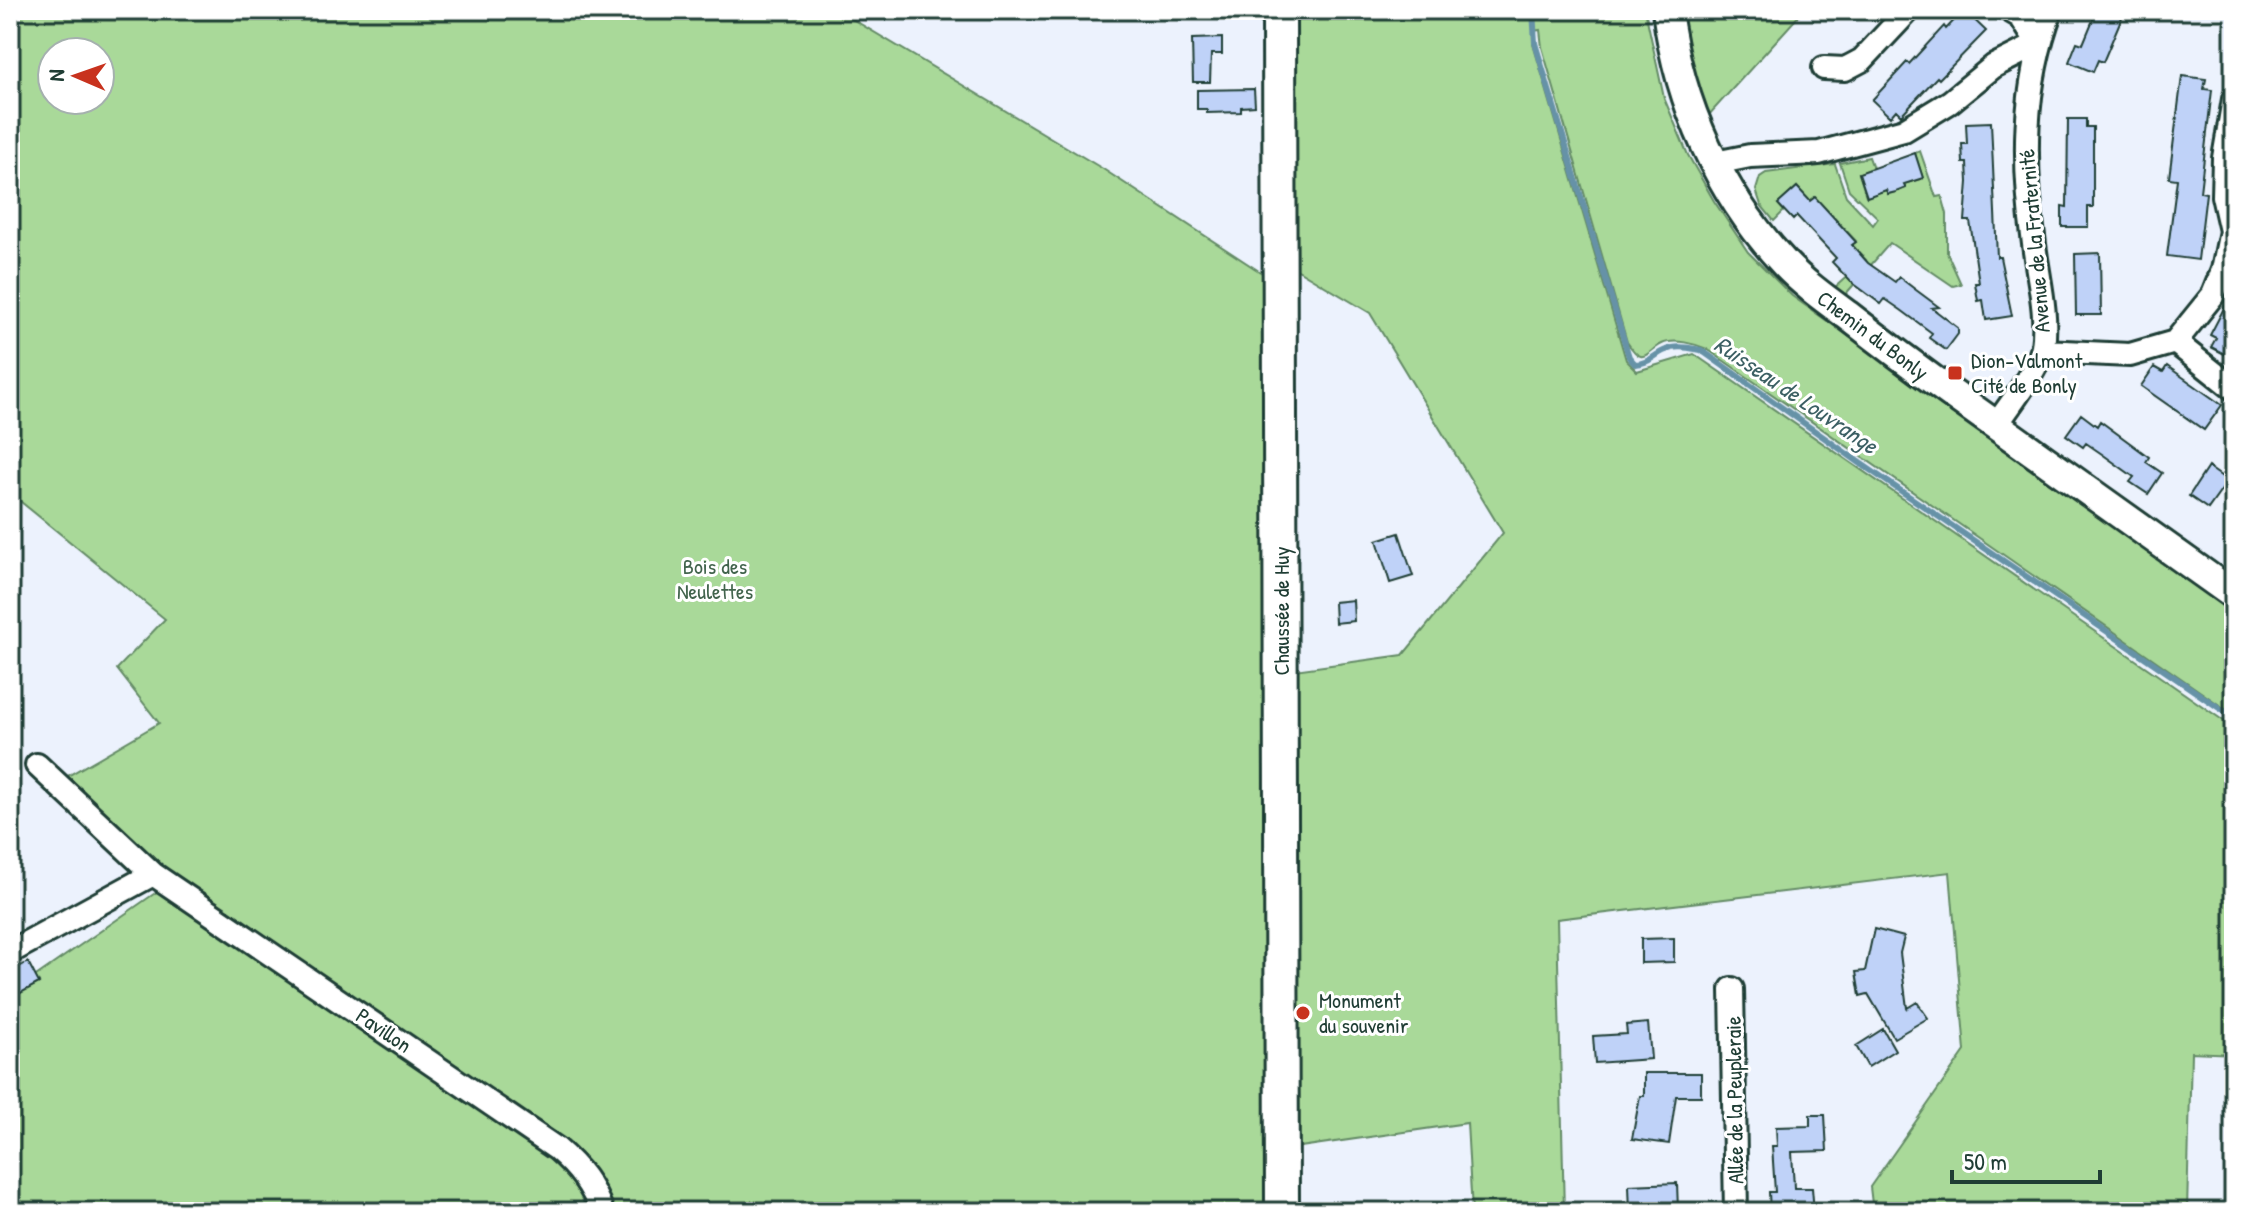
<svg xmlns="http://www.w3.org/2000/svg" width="2244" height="1222" font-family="'Patrick Hand',sans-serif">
<rect width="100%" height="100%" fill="#ecf2fd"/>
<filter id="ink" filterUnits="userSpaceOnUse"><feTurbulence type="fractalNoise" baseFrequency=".0125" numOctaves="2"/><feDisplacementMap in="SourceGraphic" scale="16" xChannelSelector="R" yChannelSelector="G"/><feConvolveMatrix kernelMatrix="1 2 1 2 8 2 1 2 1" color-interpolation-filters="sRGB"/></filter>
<g filter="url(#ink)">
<path fill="#a9d999" stroke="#648b66" stroke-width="2" fill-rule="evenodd" d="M 10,10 L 837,10 L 1103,169 L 1265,275 L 1268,1212 L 10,1212 L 10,994 L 174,880 L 61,780 L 159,723 L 117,669 L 165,619 L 10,493 ZM 52,52 L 100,52 L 100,100 L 52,100 Z
M 1293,10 L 1645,10 L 1664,98 L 1688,155 L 1714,201 L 1748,252 L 1792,296 L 2234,610 L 2234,715 L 1707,349 C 1696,344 1674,338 1662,344 C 1645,352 1644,368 1627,342 L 1542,47 L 1540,30 L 1533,31 L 1533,44 L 1626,360 L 1637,371 L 1694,354 L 2234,728 L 2234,1054 L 2191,1052 L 2187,1212 L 1873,1212 L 1870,1187 L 1965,1051 L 1950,872 L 1557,919 L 1564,1212 L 1472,1212 L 1467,1123 L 1293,1148 L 1294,670 L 1403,655 L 1503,533 L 1370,313 L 1293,267 Z
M 1682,10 L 1804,10 L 1708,116 C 1693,82 1688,47 1682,10 Z
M 1920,151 L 1936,197 L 1942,196 L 1947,214 L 1947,253 L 1961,284 L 1953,286 L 1890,243 L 1844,296 L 1834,288 L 1866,260 L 1852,245 L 1856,241 L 1815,197 L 1810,201 L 1797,187 L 1778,204 L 1784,211 L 1774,221 L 1761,205 L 1756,190 L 1760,177 L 1766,173 L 1835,164 L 1846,196 L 1873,225 L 1878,218 L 1849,190 L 1840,163 L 1869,157 L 1873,168 L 1859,173 L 1866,196 L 1886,190 L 1888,194 L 1905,188 L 1904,184 L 1923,178 L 1915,153 Z"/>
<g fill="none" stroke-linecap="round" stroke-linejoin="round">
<path stroke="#6692a7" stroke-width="6" d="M 1533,10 L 1535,43 L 1629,357 L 1635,364 C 1649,364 1653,355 1666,350 C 1677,345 1689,348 1701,350 L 1860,463 L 2234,718"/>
</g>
<path fill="#bfd2f8" stroke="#1f3d34" stroke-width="2" d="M 1964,10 L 1986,31 L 1939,79 L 1937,77 L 1901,115 L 1896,110 L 1890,117 L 1872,100 L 1907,62 L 1909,64 L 1944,26 L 1946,29 Z
M 2097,10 L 2125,10 L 2103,62 L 2098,60 L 2093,72 L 2069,62 L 2077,42 L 2083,44 Z
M 1222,38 L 1222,54 L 1211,54 L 1210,82 L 1193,82 L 1192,39 Z
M 2182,76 L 2206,79 L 2204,89 L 2212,90 L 2200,192 L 2206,193 L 2198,260 L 2167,256 L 2177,179 L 2169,178 Z
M 1254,89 L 1255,106 L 1241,107 L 1241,112 L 1207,113 L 1207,109 L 1197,109 L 1197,90 Z
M 2068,119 L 2086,119 L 2086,127 L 2093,127 L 2093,207 L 2088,207 L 2088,227 L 2062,227 L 2062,206 L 2067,207 Z
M 1991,122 L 1997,257 L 2000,257 L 2012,316 L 1986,320 L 1983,300 L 1978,301 L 1975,283 L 1979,283 L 1970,221 L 1965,221 L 1968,182 L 1967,163 L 1963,163 L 1962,144 L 1967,144 L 1966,123 Z
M 1915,153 L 1923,178 L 1904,184 L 1906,188 L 1896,192 L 1888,194 L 1886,190 L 1867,197 L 1859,173 Z
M 1797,187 L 1810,201 L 1815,197 L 1856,242 L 1852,245 L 1868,263 L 1895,282 L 1899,277 L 1916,290 L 1939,307 L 1932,308 L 1958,328 L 1958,334 L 1946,350 L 1929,338 L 1932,333 L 1901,310 L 1885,299 L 1881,304 L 1850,281 L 1832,262 L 1836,258 L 1797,216 L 1793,220 L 1778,204 Z
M 2100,253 L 2101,315 L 2076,315 L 2075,254 Z
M 2234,289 L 2234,359 L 2211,347 L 2216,338 L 2210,335 Z
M 2167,366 L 2222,405 L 2204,430 L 2141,386 L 2154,367 L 2163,372 Z
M 2081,414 L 2097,426 L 2100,421 L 2149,457 L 2146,462 L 2162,473 L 2148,494 L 2130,482 L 2134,477 L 2102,454 L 2086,443 L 2083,447 L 2066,435 Z
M 2208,467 L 2228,481 L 2208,509 L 2189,496 Z
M 1399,533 L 1413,576 L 1390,583 L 1377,540 Z
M 1353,600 L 1354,621 L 1335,623 L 1334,602 Z
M 1874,929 L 1904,937 L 1900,953 L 1907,1008 L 1917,1002 L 1928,1018 L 1894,1038 L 1868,994 L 1860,996 L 1856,972 L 1865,971 Z
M 1674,938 L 1674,962 L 1641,963 L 1641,939 Z
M 28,962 L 39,983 L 17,995 L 10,981 L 10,972 Z
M 1648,1023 L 1651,1059 L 1595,1063 L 1593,1036 L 1627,1034 L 1626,1025 Z
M 1883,1029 L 1895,1050 L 1868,1067 L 1856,1046 Z
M 1644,1073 L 1701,1073 L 1701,1096 L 1676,1096 L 1669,1144 L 1632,1139 L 1640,1096 L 1644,1096 Z
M 1810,1115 L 1825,1115 L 1827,1151 L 1792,1152 L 1794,1188 L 1812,1188 L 1814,1212 L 1770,1212 L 1769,1192 L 1775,1192 L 1772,1146 L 1777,1146 L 1776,1127 L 1810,1126 Z
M 1677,1183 L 1678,1210 L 1630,1212 L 1629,1185 Z"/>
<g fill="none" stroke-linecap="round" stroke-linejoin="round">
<defs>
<path id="minor" d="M 2009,10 L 2021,17 L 2038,44
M 1824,68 L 1845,69 L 1862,60 L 1909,10
M 1715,163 L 1750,156 L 1819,153 L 1904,130 L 1950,102 L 1994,66 L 2038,44
M 2231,231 L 2223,196 L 2224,158 L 2234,99
M 2175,342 L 2234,389
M 2043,351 L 2130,355 L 2175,342 L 2213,295 L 2223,270 L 2231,231 L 2234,230
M 1996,425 C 2008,408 2040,366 2043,347 C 2048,313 2038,278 2034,244 C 2023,163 2022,88 2051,10
M 37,765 L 153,874 L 557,1149 C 579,1168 592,1185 602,1212
M 10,952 L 153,874
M 1732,989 L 1736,1212"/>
<path id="tertiary" d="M 1667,10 C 1679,104 1720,195 1785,264 C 1805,285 1828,301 1851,318 C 1883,343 1915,367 1948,391 C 2043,459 2139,527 2234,595"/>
<path id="secondary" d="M 1279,10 L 1282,1212"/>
</defs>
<use href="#minor" stroke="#1f3d34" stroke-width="28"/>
<use href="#tertiary" stroke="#1f3d34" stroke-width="34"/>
<use href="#secondary" stroke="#1f3d34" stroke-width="38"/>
<use href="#minor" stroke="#fff" stroke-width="22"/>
<use href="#tertiary" stroke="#fff" stroke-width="28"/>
<use href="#secondary" stroke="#fff" stroke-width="32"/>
</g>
</g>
<g fill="#c8321e" stroke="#fff" stroke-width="3">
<rect x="1947" y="365" width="16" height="16" rx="4"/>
<circle cx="1303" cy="1013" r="8"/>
</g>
<g text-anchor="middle" stroke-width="6" stroke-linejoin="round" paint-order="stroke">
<g font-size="22" fill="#1f3d34" stroke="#fff">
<text transform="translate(2034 241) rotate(-95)" y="8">Avenue de la Fraternité</text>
<text transform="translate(1873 335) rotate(37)" y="8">Chemin du Bonly</text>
<text transform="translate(1281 611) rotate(-90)" y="8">Chaussée de Huy</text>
<text transform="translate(384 1030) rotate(34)" y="8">Pavillon</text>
<text transform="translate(1734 1100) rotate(-91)" y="8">Allée de la Peupleraie</text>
</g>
<g font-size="22" fill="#1f3d34" stroke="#fff" text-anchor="start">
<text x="1971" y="368">Dion-Valmont<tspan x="1971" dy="25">Cité de Bonly</tspan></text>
<text x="1319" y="1008">Monument<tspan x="1319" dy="25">du souvenir</tspan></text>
</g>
<g font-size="22" fill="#42644d" stroke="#fff">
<text x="715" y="574">Bois des<tspan x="715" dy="25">Neulettes</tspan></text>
</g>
<g font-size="24" font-style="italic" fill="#3c6064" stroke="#fff">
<text transform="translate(1796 395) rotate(34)" y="8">Ruisseau de Louvrange</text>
</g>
</g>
<rect width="2244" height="1222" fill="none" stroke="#fff" stroke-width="40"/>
<rect x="20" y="20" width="2204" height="1182" fill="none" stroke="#1f3d34" stroke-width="3" filter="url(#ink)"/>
<g transform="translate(76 76) rotate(272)"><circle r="38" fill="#ffffff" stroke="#a5b1ae" stroke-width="2"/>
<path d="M0-6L14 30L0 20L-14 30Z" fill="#c8321e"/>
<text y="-12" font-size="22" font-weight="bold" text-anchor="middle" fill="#1f3d34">N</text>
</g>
<path d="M1952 1170v12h148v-12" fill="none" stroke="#1f3d34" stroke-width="4"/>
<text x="1964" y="1170" font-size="24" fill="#1f3d34" stroke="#ffffff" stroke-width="6" paint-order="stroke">50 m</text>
</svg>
